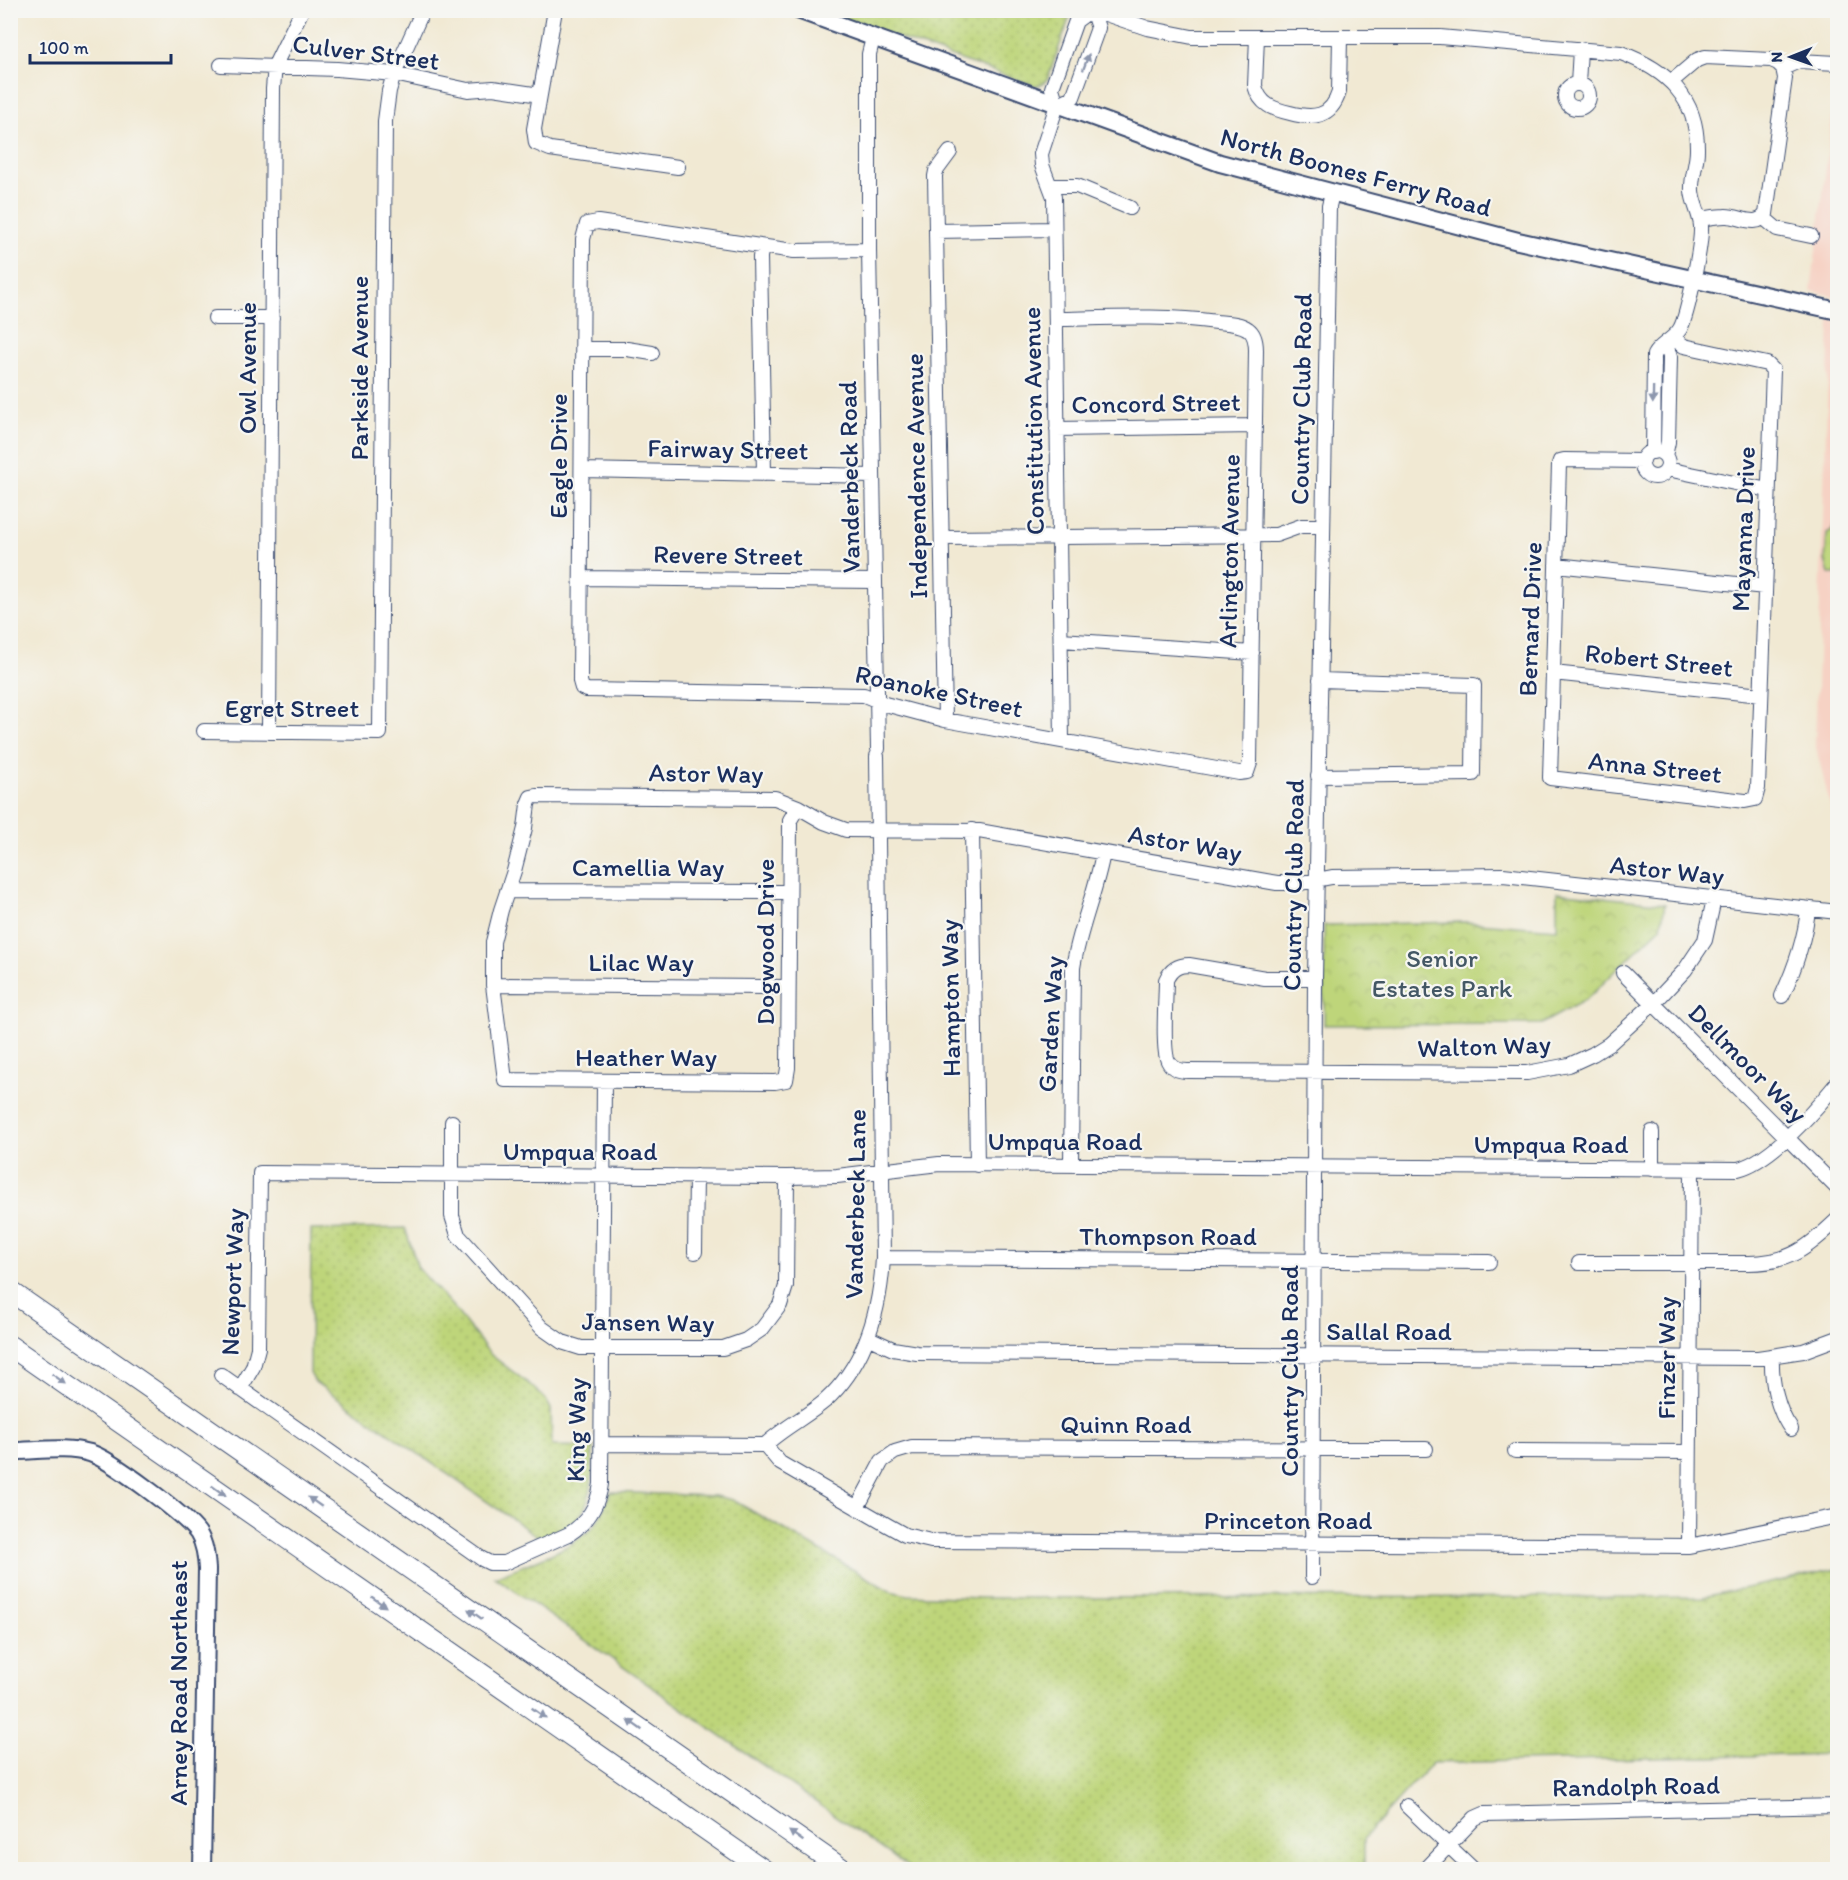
<svg xmlns="http://www.w3.org/2000/svg" width="1848" height="1880" font-family="Itim,sans-serif">
<defs>
<pattern id="grass-dots" width="8" height="8" patternUnits="userSpaceOnUse" patternTransform="scale(1.5)"><rect width="8" height="8" fill="#bed57a"/><path d="M2 2h.1M6 6h.1" fill="none" stroke="#a3b76c" stroke-width="1.8" stroke-linecap="round"/></pattern>
<pattern id="park-crowns" width="20" height="18" patternUnits="userSpaceOnUse" patternTransform="scale(1.5)"><rect width="20" height="18" fill="#bed57a"/><path d="M2 6a3 3 0 1 1 6 0M12 15a3 3 0 1 1 6 0" fill="none" stroke="#a3b76c"/></pattern>
</defs>
<rect width="100%" height="100%" fill="#f6f6f2"/>
<filter id="ink" filterUnits="userSpaceOnUse"><feTurbulence type="fractalNoise" baseFrequency=".0167" numOctaves="2"/><feDisplacementMap in="SourceGraphic" scale="12" xChannelSelector="R" yChannelSelector="G"/><feConvolveMatrix kernelMatrix="1 2 1 2 8 2 1 2 1" color-interpolation-filters="sRGB"/></filter>
<filter id="wash" filterUnits="userSpaceOnUse"><feTurbulence type="fractalNoise" baseFrequency=".008" numOctaves="4" result="noise"/><feDisplacementMap in="SourceGraphic" scale="24" xChannelSelector="R" yChannelSelector="G"/><feGaussianBlur stdDeviation="1.35" result="paint"/><feColorMatrix in="noise" values="0 0 0 0 0 0 0 0 0 0 0 0 0 0 0 0 0 1.4 0 .05"/><feComposite in="paint" operator="in"/></filter>
<g filter="url(#wash)">
<rect width="100%" height="100%" fill="#f1e9d3"/>
<path fill="#f6d2c4" d="M 1837,78 L 1837,297 L 1811,291 Z
M 1830,319 L 1838,321 L 1837,834 L 1815,743 Z"/>
<path fill="url(#grass-dots)" stroke="#6c826c" stroke-width="1.5" d="M 822,11 L 1072,11 L 1048,78 L 1043,84 L 1035,86 Z
M 405,1228 L 418,1268 L 454,1308 L 491,1355 L 533,1387 L 546,1400 L 551,1409 L 552,1446 L 593,1447 C 592,1472 595,1502 575,1521 C 567,1529 551,1534 541,1539 L 315,1382 L 310,1373 L 311,1230 Z
M 610,1492 L 715,1496 L 733,1500 L 890,1591 L 908,1595 L 981,1598 L 1703,1597 L 1837,1569 L 1837,1754 L 1432,1763 L 1364,1838 L 1364,1869 L 911,1869 L 495,1577 C 526,1563 571,1551 594,1526 C 602,1516 606,1504 610,1492 Z"/>
<path fill="url(#park-crowns)" stroke="#6c826c" stroke-width="1.5" d="M 1835,520 L 1838,521 L 1837,574 L 1829,574 L 1825,560 L 1827,533 L 1832,530 Z
M 1557,892 L 1665,904 L 1661,927 L 1587,999 L 1541,1024 L 1324,1025 L 1324,925 L 1465,922 L 1557,929 Z"/>
</g>
<g filter="url(#ink)">
<g fill="none" stroke-linecap="round" stroke-linejoin="round">
<defs>
<path id="minor" d="M 555,10 L 534,129 L 536,143 L 550,149 L 678,167
M 1094,10 L 1147,28 L 1192,37 L 1440,37 L 1621,53 C 1667,70 1698,98 1697,150 C 1697,164 1691,177 1692,191 C 1693,203 1700,214 1701,226 C 1702,243 1688,315 1680,329 C 1673,340 1659,345 1654,355 L 1653,452
M 1257,37 L 1255,86 C 1260,105 1273,109 1290,113 C 1313,119 1331,118 1339,92 L 1340,37
M 873,38 L 869,54 L 869,250 L 878,749
M 221,65 L 337,69 L 394,74 L 468,90 L 493,88 L 540,95
M 1671,82 L 1697,60 L 1705,57 L 1771,60 L 1778,63 L 1783,68 L 1799,61 L 1837,63
M 1578,84 L 1580,49
M1565 96a12 12 0 1 1 24 0a12 12 0 1 1-24 0Z
M 1057,105 L 1041,154 L 1042,165 L 1054,197 L 1062,740
M 1057,105 L 1073,97 L 1098,28 L 1092,10
M 1057,105 L 1052,88 L 1076,21 L 1091,10
M 1051,186 L 1077,186 L 1130,208
M 1764,218 L 1777,229 L 1811,236
M 1700,219 C 1708,218 1717,216 1725,216 C 1739,215 1756,229 1766,214 L 1785,78 L 1783,68
M 936,231 L 1054,229
M 762,247 L 760,257 L 764,474
M 869,250 L 794,251 L 598,222 L 587,224 L 583,239 L 580,681 L 582,688 L 587,690 L 864,695 L 885,704 L 945,720 L 1239,773 L 1247,772 L 1250,763 L 1256,350 C 1256,342 1255,334 1248,329 C 1240,323 1227,323 1217,322 C 1164,315 1110,318 1056,319
M 215,318 L 272,318
M 583,349 L 627,349 L 652,353
M 1057,429 L 1255,426
M1642 464a13 13 0 1 1 26 0a13 13 0 1 1-26 0Z
M 1665,456 L 1668,442 L 1670,357 L 1666,344
M 1643,461 L 1564,460 L 1560,461 L 1559,464 L 1550,778 L 1745,801 L 1755,799 L 1758,788 L 1773,370 L 1767,364 L 1684,346 L 1673,338
M 1667,469 L 1768,490
M 582,470 L 873,476
M 943,538 L 1276,535 L 1301,526 L 1323,526
M 1556,565 L 1765,587
M 582,578 L 875,581
M 1061,640 L 1252,653
M 1553,673 L 1761,695
M 945,720 L 935,176 L 936,171 L 950,152
M 204,731 L 380,733 L 385,121 L 389,91 L 394,74 L 423,10
M 269,732 L 273,89 L 275,65 L 302,10
M 1318,776 L 1473,774 L 1474,685 L 1320,680
M 798,807 L 790,820 L 790,825 L 788,1068 L 786,1080 L 775,1082 L 505,1080 L 493,985 L 493,942 L 501,910 L 514,871 L 525,828 L 528,804 L 531,797 L 536,796 L 775,798 L 798,807 L 824,822 L 846,830 L 979,831 L 1277,883 L 1301,883 L 1332,877 L 1503,875 L 1838,912
M 972,830 L 977,1165
M 507,891 L 789,892
M 1623,973 L 1838,1189
M 1315,978 L 1265,978 L 1189,965 C 1178,965 1171,969 1166,980 C 1166,996 1162,1049 1168,1061 C 1172,1069 1179,1071 1188,1071 L 1527,1073 L 1569,1065 L 1593,1054 L 1609,1044 L 1654,1003 L 1685,970 L 1705,940 L 1714,899
M 493,985 L 788,987
M 1782,996 C 1795,968 1805,940 1808,909
M 452,1122 L 452,1216 L 458,1235 L 542,1328 L 562,1342 L 581,1348 L 723,1348 L 746,1340 L 762,1329 L 780,1305 L 786,1286 L 787,1177
M 1652,1132 L 1652,1169
M 1071,1165 L 1073,968 C 1079,929 1096,892 1103,853
M 695,1252 L 696,1176
M 883,1258 L 1489,1262
M 1579,1263 L 1749,1263 C 1791,1263 1808,1247 1838,1219
M 869,1338 L 893,1349 L 917,1353 L 1758,1358 L 1803,1351 L 1838,1338
M 1772,1357 C 1771,1381 1777,1410 1791,1429
M 221,1375 L 482,1559 L 490,1563 L 504,1563 L 569,1534 C 588,1522 598,1506 601,1484 L 604,1081
M 240,1389 L 253,1367 L 258,1348 L 260,1173 L 787,1177 L 837,1176 L 939,1164 L 1738,1169 C 1771,1161 1816,1109 1838,1082
M 602,1444 L 765,1445 C 783,1428 806,1417 825,1401 C 866,1364 880,1312 883,1258 L 877,756
M 765,1445 L 780,1463 L 887,1525 L 905,1535 L 931,1541 L 1689,1546 L 1838,1516
M 1515,1451 L 1689,1452
M 857,1508 L 882,1461 L 895,1452 L 912,1447 L 1426,1449
M 1689,1546 L 1692,1169
M 1312,1577 L 1315,978 L 1329,206 L 1332,194
M 1407,1806 L 1474,1870
M 1425,1870 L 1475,1818 L 1484,1814 L 1838,1806"/>
<path id="major" d="M 798,10 L 1220,163 L 1518,241 L 1838,311
M 10,1451 C 36,1451 65,1446 90,1453 C 110,1459 185,1515 198,1533 C 205,1544 206,1556 207,1569 L 202,1870"/>
<path id="highway" d="M 10,1291 L 844,1870
M 10,1346 L 764,1870"/>
</defs>
<use href="#minor" stroke="#3b4b70" stroke-width="16"/>
<use href="#major" stroke="#3b4b70" stroke-width="20"/>
<use href="#highway" stroke="#3b4b70" stroke-width="22"/>
<use href="#minor" stroke="#fff" stroke-width="14"/>
<use href="#major" stroke="#fff" stroke-width="16"/>
<use href="#highway" stroke="#fff" stroke-width="20"/>
</g>
<defs><path id="oneway-solid" d="M-6-.8H1V-3.2L6.5 0L1 3.2V.8H-6Z" transform="scale(1.5)"/></defs>
<g fill="#8d97ae">
<use href="#oneway-solid" transform="translate(1086 62) rotate(-70)"/>
<use href="#oneway-solid" transform="translate(1653 395) rotate(91)"/>
<use href="#oneway-solid" transform="translate(59 1379) rotate(35)"/>
<use href="#oneway-solid" transform="translate(219 1491) rotate(35)"/>
<use href="#oneway-solid" transform="translate(315 1502) rotate(-145)"/>
<use href="#oneway-solid" transform="translate(379 1602) rotate(35)"/>
<use href="#oneway-solid" transform="translate(475 1614) rotate(-145)"/>
<use href="#oneway-solid" transform="translate(539 1713) rotate(35)"/>
<use href="#oneway-solid" transform="translate(635 1725) rotate(-145)"/>
<use href="#oneway-solid" transform="translate(796 1836) rotate(-145)"/>
</g>
</g>
<g text-anchor="middle" stroke-width="4.5" stroke-linejoin="round" paint-order="stroke">
<g font-size="26" fill="#1b2f5e" stroke="#f6f6f2">
<text transform="translate(366 52) rotate(7)" y="9">Culver Street</text>
<text transform="translate(1356 172) rotate(15)" y="9">North Boones Ferry Road</text>
<text transform="translate(247 368) rotate(-90)" y="9">Owl Avenue</text>
<text transform="translate(359 368) rotate(-90)" y="9">Parkside Avenue</text>
<text transform="translate(1301 399) rotate(-89)" y="9">Country Club Road</text>
<text transform="translate(1156 403) rotate(-1)" y="9">Concord Street</text>
<text transform="translate(1033 421) rotate(-91)" y="9">Constitution Avenue</text>
<text transform="translate(728 449) rotate(1)" y="9">Fairway Street</text>
<text transform="translate(558 456) rotate(-90)" y="9">Eagle Drive</text>
<text transform="translate(916 476) rotate(-91)" y="9">Independence Avenue</text>
<text transform="translate(849 477) rotate(-91)" y="9">Vanderbeck Road</text>
<text transform="translate(1743 529) rotate(-88)" y="9">Mayanna Drive</text>
<text transform="translate(1229 551) rotate(-89)" y="9">Arlington Avenue</text>
<text transform="translate(728 555) rotate(1)" y="9">Revere Street</text>
<text transform="translate(1530 619) rotate(-88)" y="9">Bernard Drive</text>
<text transform="translate(1659 660) rotate(6)" y="9">Robert Street</text>
<text transform="translate(939 691) rotate(12)" y="9">Roanoke Street</text>
<text x="292" y="717">Egret Street</text>
<text transform="translate(1655 767) rotate(6)" y="9">Anna Street</text>
<text transform="translate(706 773) rotate(1)" y="9">Astor Way</text>
<text transform="translate(1185 843) rotate(10)" y="9">Astor Way</text>
<text x="648" y="876">Camellia Way</text>
<text transform="translate(1667 870) rotate(6)" y="9">Astor Way</text>
<text transform="translate(1293 885) rotate(-89)" y="9">Country Club Road</text>
<text transform="translate(765 942) rotate(-90)" y="9">Dogwood Drive</text>
<text x="641" y="971">Lilac Way</text>
<text transform="translate(950 998) rotate(-91)" y="9">Hampton Way</text>
<text transform="translate(1050 1024) rotate(-87)" y="9">Garden Way</text>
<text transform="translate(1484 1046) rotate(-2)" y="9">Walton Way</text>
<text x="646" y="1066">Heather Way</text>
<text transform="translate(1748 1063) rotate(45)" y="9">Dellmoor Way</text>
<text x="1065" y="1150">Umpqua Road</text>
<text x="1551" y="1153">Umpqua Road</text>
<text x="580" y="1160">Umpqua Road</text>
<text transform="translate(855 1204) rotate(-89)" y="9">Vanderbeck Lane</text>
<text x="1168" y="1245">Thompson Road</text>
<text transform="translate(232 1282) rotate(-88)" y="9">Newport Way</text>
<text transform="translate(648 1322) rotate(1)" y="9">Jansen Way</text>
<text x="1389" y="1340">Sallal Road</text>
<text transform="translate(1666 1358) rotate(-90)" y="9">Finzer Way</text>
<text transform="translate(1289 1371) rotate(-90)" y="9">Country Club Road</text>
<text x="1126" y="1433">Quinn Road</text>
<text transform="translate(576 1430) rotate(-89)" y="9">King Way</text>
<text x="1288" y="1529">Princeton Road</text>
<text transform="translate(178 1683) rotate(-90)" y="9">Arney Road Northeast</text>
<text transform="translate(1636 1786) rotate(-1)" y="9">Randolph Road</text>
</g>
<g font-size="26" fill="#445865" stroke="#f6f6f2">
<text x="1442" y="967">Senior<tspan x="1442" dy="30">Estates Park</tspan></text>
</g>
</g>
<rect width="1848" height="1880" fill="none" stroke="#f6f6f2" stroke-width="36"/>
<g transform="translate(1791 57) rotate(269)" stroke="#f6f6f2" stroke-width="4.5" paint-order="stroke">
<path d="M0-4.5L10 22L0 15L-10 22Z" fill="#1b2f5e"/>
<text y="-9" font-size="16" font-weight="bold" text-anchor="middle" fill="#1b2f5e">N</text>
</g>
<path d="M30 54v9h141v-9" fill="none" stroke="#1b2f5e" stroke-width="3"/>
<text x="39" y="54" font-size="18" fill="#1b2f5e" stroke="#f6f6f2" stroke-width="4.5" paint-order="stroke">100 m</text>
</svg>
